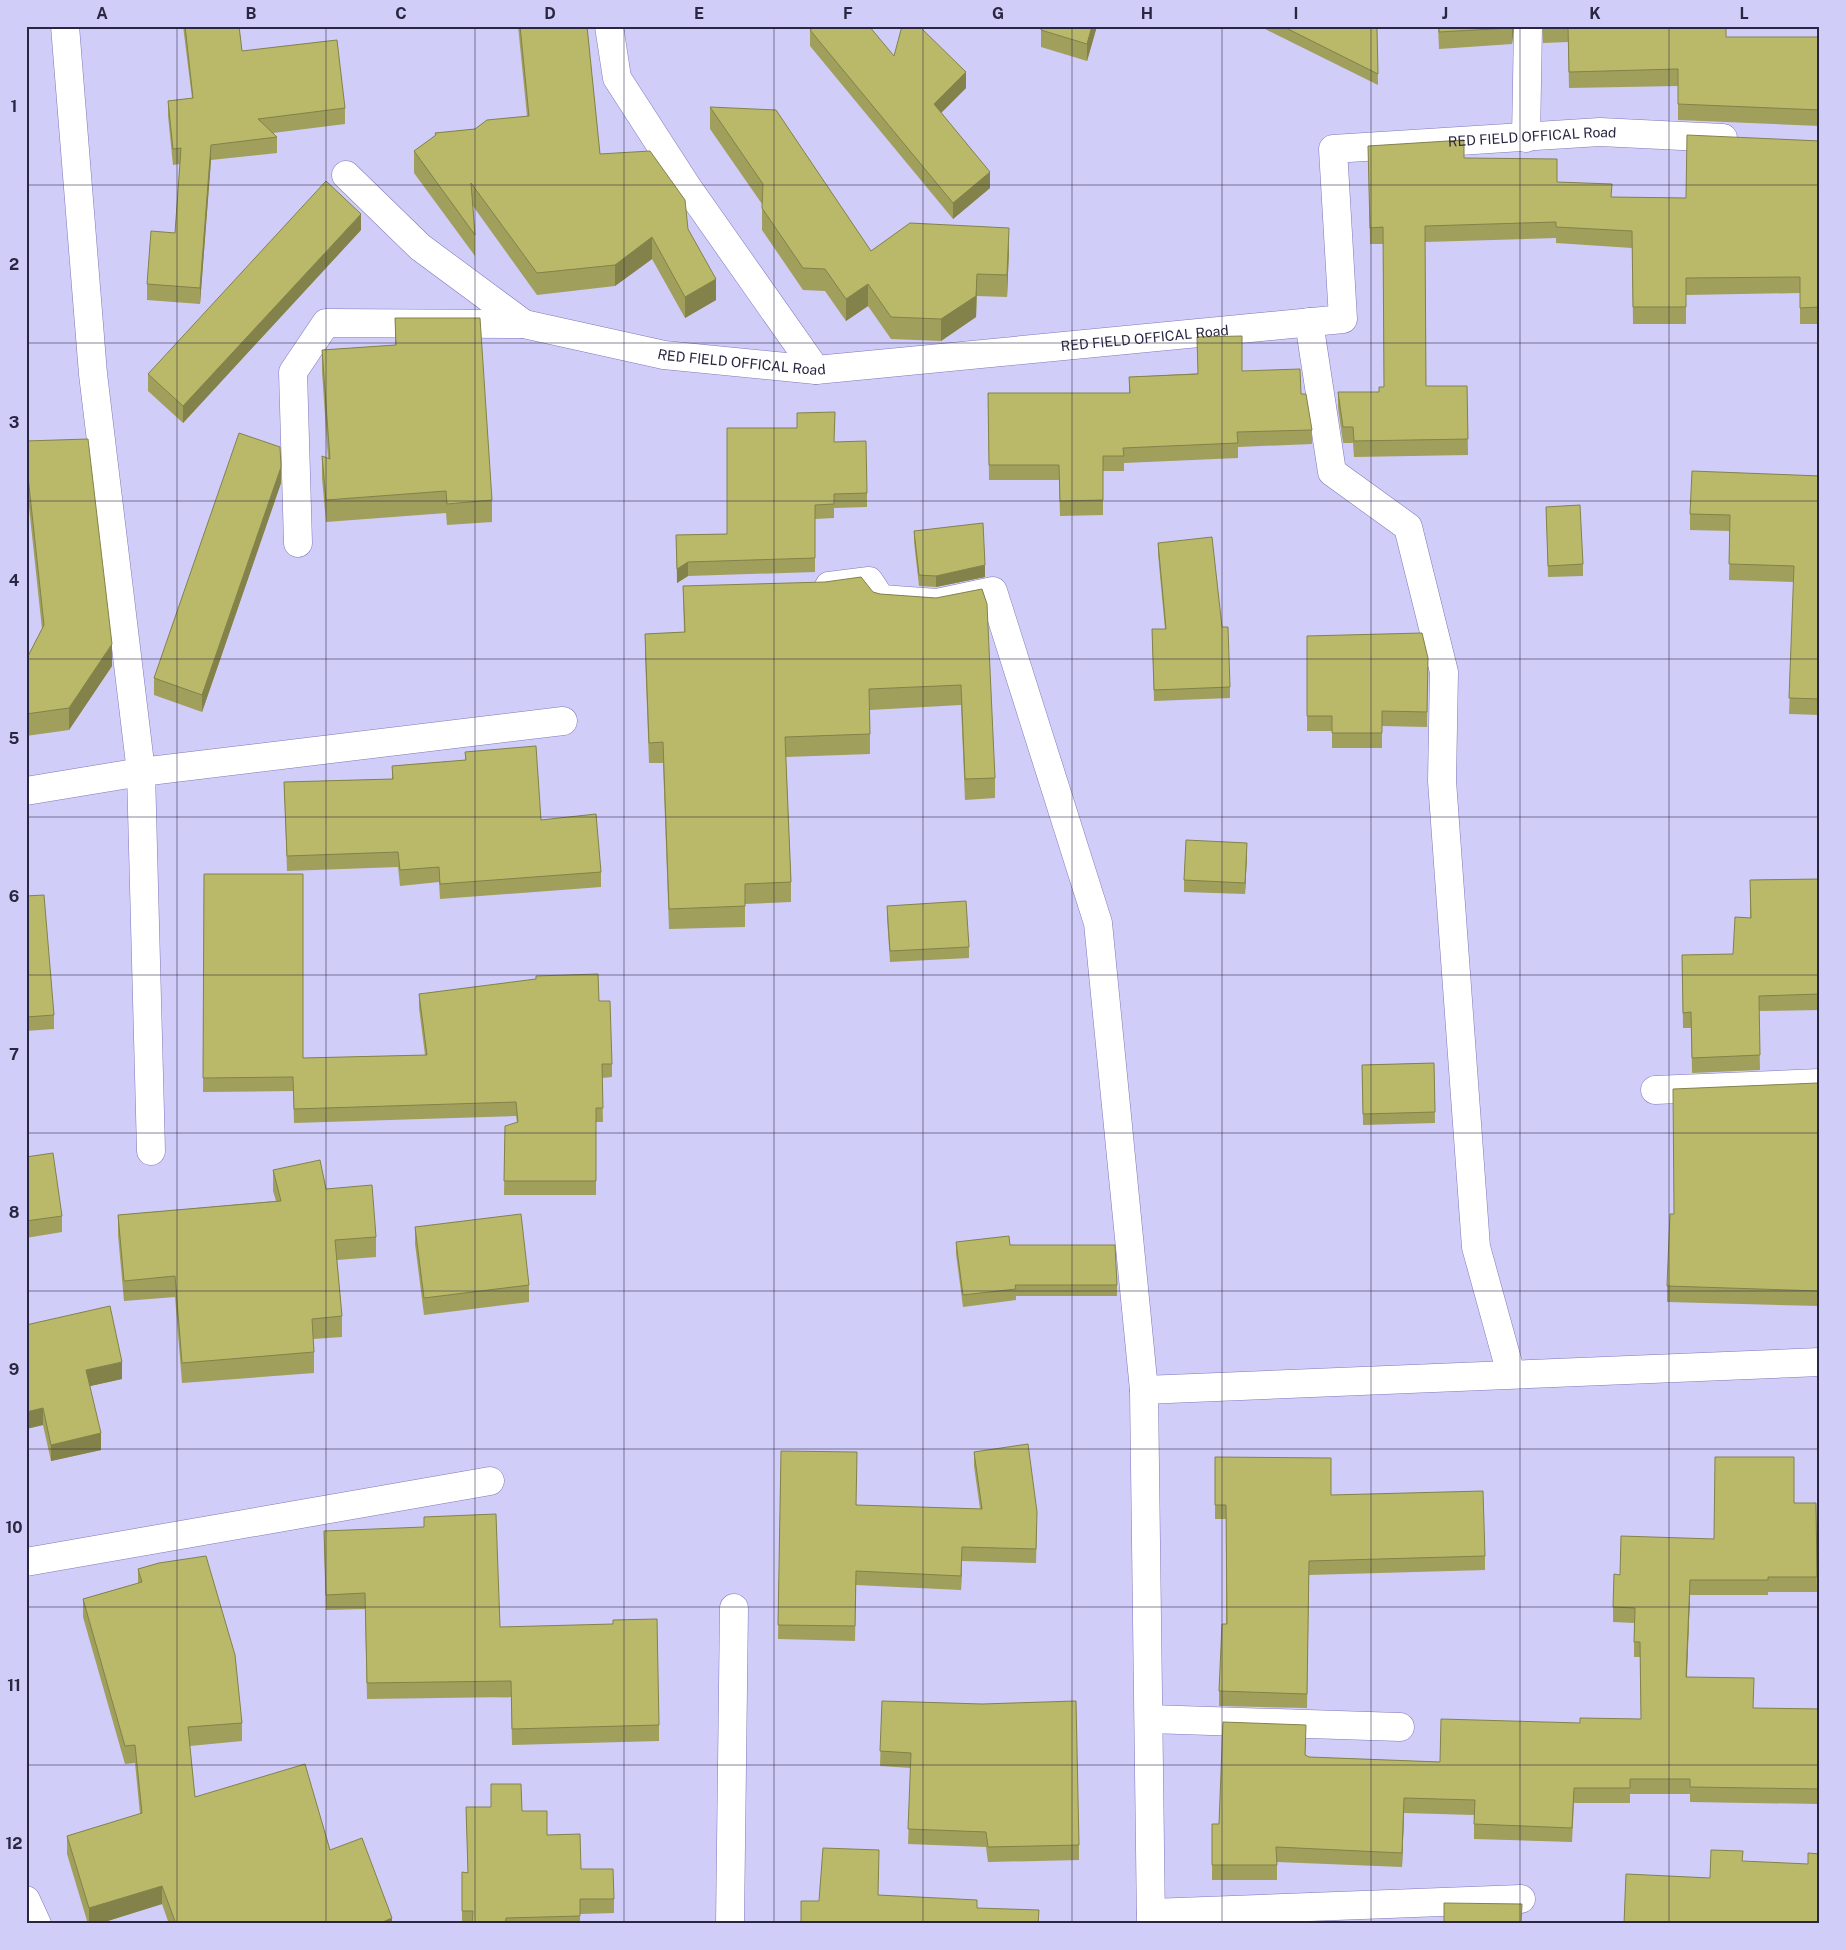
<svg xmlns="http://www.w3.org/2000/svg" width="1846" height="1950" font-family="'Public Sans',sans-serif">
<rect width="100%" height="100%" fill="#d0cdf9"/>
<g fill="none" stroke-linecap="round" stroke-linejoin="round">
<defs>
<g id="minor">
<path d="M 65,26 L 93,374 L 141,772 L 563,721"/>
<path d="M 609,26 L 617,78 L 688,188 L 816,370"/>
<path d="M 1526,138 L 1528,26"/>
<path id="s1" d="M 346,175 L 420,247 L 524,324 L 664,355 L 816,370 L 1343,319 L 1333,149 L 1600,132 L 1723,138"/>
<path d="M 1309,322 L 1332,472 L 1408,527 L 1444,672 L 1442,781 L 1476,1247 L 1511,1374"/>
<path d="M 298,543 L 293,372 L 326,323 L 524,324"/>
<path d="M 829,586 L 869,581 L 881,599 L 937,603 L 993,591 L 1098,923 L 1144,1390 L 1151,1924"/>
<path d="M 26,791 L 141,772 L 151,1151"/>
<path d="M 1655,1090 L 1820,1083"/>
<path d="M 1144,1390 L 1820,1362"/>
<path d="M 26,1562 L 490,1481"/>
<path d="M 1149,1719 L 1400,1727"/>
<path d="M 26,1900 L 37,1924"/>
<path d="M 1151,1913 L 1521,1899"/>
<path d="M 730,1924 L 734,1608"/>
</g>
</defs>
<use href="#minor" stroke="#7f78bb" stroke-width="29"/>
<use href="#minor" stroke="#fff" stroke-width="28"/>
</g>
<path fill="#a09f5b" d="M 183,26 L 239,26 L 242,51 L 345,108 L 345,124 L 273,133 L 277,137 L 277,153 L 211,160 L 200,304 L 147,300 L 147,284 L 175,233 L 180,164 L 173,165 L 168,116 L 168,101 L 192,98 Z
M 518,26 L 587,26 L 600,154 L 688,229 L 716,300 L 685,318 L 652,259 L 615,286 L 537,295 L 473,206 L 475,235 L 475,256 L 414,173 L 414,151 L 435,136 L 435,133 L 475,129 L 527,116 Z
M 1042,26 L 1097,26 L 1087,61 L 1041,47 L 1041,30 Z
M 1259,26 L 1371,26 L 1377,29 L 1378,85 Z
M 1438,26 L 1514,26 L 1512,44 L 1439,49 Z
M 1542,26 L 1726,26 L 1726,37 L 1820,37 L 1820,126 L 1678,120 L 1678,86 L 1569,88 L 1568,42 L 1543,43 Z
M 810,30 L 894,56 L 966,88 L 941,113 L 990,188 L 953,219 L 810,46 Z
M 710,107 L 871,251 L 1009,250 L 1007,297 L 977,296 L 976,317 L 941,341 L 891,339 L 868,306 L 846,321 L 825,291 L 803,290 L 762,230 L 762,204 L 710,129 Z
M 1820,141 L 1820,324 L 1800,324 L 1800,293 L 1686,295 L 1686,324 L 1633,324 L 1632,248 L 1556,243 L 1556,238 L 1425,242 L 1426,386 L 1467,386 L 1468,455 L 1354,457 L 1353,443 L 1343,443 L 1338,408 L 1338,392 L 1379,392 L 1379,387 L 1384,387 L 1383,244 L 1370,244 L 1368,146 L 1464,158 L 1557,182 L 1612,197 L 1686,198 Z
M 361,230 L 183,423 L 148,391 L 148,374 Z
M 395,318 L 492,500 L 492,522 L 447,525 L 446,513 L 326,522 L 322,478 L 322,456 L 328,459 L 322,372 L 322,350 L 395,345 Z
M 1242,371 L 1301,394 L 1312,430 L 1312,444 L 1238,447 L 1238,458 L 1124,463 L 1124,471 L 1103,471 L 1103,515 L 1060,516 L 1059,480 L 989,480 L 988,393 L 1129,393 L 1129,377 Z
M 26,441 L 112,666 L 69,730 L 26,736 L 26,658 L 27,658 L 42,629 L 26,479 Z
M 834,442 L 867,493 L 867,507 L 834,508 L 834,518 L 815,519 L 815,572 L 688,576 L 677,583 L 676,535 L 727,534 Z
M 1820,476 L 1820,715 L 1789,714 L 1794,582 L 1729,580 L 1730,531 L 1690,530 L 1690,514 Z
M 281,483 L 202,712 L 154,695 L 154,678 Z
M 1546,507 L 1583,564 L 1583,576 L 1548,577 Z
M 914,531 L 985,577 L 936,587 L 919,586 L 914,542 Z
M 1158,543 L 1222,627 L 1230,687 L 1230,698 L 1154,701 L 1152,629 L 1165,629 L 1158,554 Z
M 683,586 L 873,592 L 880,594 L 936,598 L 995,778 L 995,798 L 965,800 L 961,705 L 870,710 L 870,754 L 786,757 L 791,882 L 791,902 L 745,904 L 745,927 L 669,929 L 663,763 L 649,763 L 645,654 L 645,634 L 684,632 Z
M 1307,636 L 1428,658 L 1427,727 L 1382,726 L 1382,748 L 1332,748 L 1332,731 L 1307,731 Z
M 465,752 L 601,872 L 601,887 L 440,899 L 439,882 L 400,886 L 398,867 L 287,871 L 284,782 L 392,779 L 392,766 L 465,760 Z
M 1247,854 L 1245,894 L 1184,892 L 1184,880 Z
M 204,874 L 303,1058 L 425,1055 L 419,1008 L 419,994 L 599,1001 L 612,1064 L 612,1077 L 602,1078 L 603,1122 L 596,1122 L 596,1195 L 504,1195 L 505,1126 L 517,1123 L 516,1116 L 294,1123 L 293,1091 L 203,1092 Z
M 1820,879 L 1820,1010 L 1759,1011 L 1760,1070 L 1692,1073 L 1691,1028 L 1683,1028 L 1682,955 L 1733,954 L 1750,918 L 1750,880 Z
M 26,896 L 54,1015 L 54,1029 L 26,1031 Z
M 887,906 L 969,947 L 969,958 L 890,962 L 887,918 Z
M 1434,1063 L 1435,1123 L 1363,1125 L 1362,1065 Z
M 1818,1099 L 1820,1099 L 1820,1306 L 1667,1302 L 1667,1286 L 1674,1214 Z
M 26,1157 L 62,1216 L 62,1232 L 26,1238 Z
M 273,1170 L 326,1189 L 376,1237 L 376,1257 L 337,1260 L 342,1316 L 342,1337 L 313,1339 L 314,1352 L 314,1373 L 182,1383 L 175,1297 L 124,1301 L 118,1235 L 118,1215 L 276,1201 L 273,1191 Z
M 415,1227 L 529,1285 L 529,1302 L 424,1315 L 415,1244 Z
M 956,1242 L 1010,1245 L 1117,1285 L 1117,1296 L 1016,1296 L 1016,1300 L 963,1307 L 956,1254 Z
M 26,1325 L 122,1379 L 90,1386 L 101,1450 L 51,1461 L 43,1425 L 26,1429 Z
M 781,1451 L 857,1505 L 980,1509 L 974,1466 L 974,1452 L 1037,1526 L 1036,1563 L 962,1561 L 961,1590 L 856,1585 L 855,1641 L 778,1639 Z
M 1215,1457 L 1331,1495 L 1485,1556 L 1485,1570 L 1309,1575 L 1307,1708 L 1219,1706 L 1219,1691 L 1226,1624 L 1226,1519 L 1215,1519 Z
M 1794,1503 L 1816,1503 L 1817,1592 L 1768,1592 L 1768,1595 L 1690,1595 L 1687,1677 L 1753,1708 L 1820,1709 L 1820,1804 L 1690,1802 L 1690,1794 L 1630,1794 L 1630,1803 L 1574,1803 L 1572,1842 L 1474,1839 L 1474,1815 L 1404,1813 L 1402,1867 L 1277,1862 L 1277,1880 L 1212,1880 L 1212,1824 L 1219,1824 L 1306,1740 L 1305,1755 L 1309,1757 L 1440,1762 L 1580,1723 L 1641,1719 L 1640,1657 L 1634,1657 L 1634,1623 L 1613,1622 L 1613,1607 L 1620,1575 L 1714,1539 Z
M 324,1531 L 500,1627 L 659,1725 L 659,1741 L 512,1745 L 511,1697 L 367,1699 L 365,1609 L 326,1610 Z
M 138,1569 L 242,1723 L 242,1741 L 190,1746 L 195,1797 L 330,1850 L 392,1924 L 169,1924 L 162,1904 L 98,1924 L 88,1924 L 67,1854 L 67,1836 L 140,1814 L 135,1763 L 125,1764 L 83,1617 L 83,1599 L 138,1583 Z
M 882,1701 L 1079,1845 L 1079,1860 L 988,1862 L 986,1847 L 908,1844 L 911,1768 L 880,1766 Z
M 466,1807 L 522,1811 L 581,1869 L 614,1899 L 614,1913 L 580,1914 L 580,1924 L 462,1924 L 462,1872 L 468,1873 Z"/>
<path fill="#82824a" d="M 1092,26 L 1097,26 L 1087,61 L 1087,44 Z
M 1512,26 L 1514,26 L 1512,44 Z
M 966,72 L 966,88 L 934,120 L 934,104 Z
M 211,145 L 211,160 L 200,304 L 200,288 Z
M 990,172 L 990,188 L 953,219 L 953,203 Z
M 361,214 L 361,230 L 183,423 L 183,406 Z
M 1009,228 L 1009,250 L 1007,297 L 1007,275 Z
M 652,237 L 652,259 L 615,286 L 615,265 Z
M 977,274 L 976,317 L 941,341 L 941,319 Z
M 716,279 L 716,300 L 685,318 L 685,297 Z
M 868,284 L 868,306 L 846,321 L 846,299 Z
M 281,467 L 281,483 L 202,712 L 202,695 Z
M 688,562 L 688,576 L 677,583 L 677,569 Z
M 985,565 L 985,577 L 936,587 L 936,576 Z
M 112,644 L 112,666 L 69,730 L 69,708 Z
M 1247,843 L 1247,854 L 1245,894 L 1245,883 Z
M 122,1362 L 122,1379 L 86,1387 L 86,1370 Z
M 43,1408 L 43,1425 L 26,1429 L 26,1412 Z
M 101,1433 L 101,1450 L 51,1461 L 51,1445 Z
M 962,1547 L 962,1561 L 961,1590 L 961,1576 Z
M 1690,1580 L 1690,1595 L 1686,1692 L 1686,1677 Z
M 28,1618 L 28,1623 L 26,1625 L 26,1619 Z
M 1404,1798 L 1404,1813 L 1402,1867 L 1402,1853 Z
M 162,1886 L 162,1904 L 98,1924 L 89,1924 L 89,1908 Z
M 392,1918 L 392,1924 L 378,1924 Z"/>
<path fill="#bab96a" stroke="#82824a" d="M 185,26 L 239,26 L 242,51 L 337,40 L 345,108 L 258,119 L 277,137 L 211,145 L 200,288 L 147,284 L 151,231 L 175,233 L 181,148 L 173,149 L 168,101 L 193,98 Z
M 520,26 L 587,26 L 600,154 L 650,151 L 685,200 L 688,229 L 716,279 L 685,297 L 652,237 L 615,265 L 537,273 L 471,183 L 475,235 L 414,151 L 436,135 L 435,133 L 475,129 L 487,120 L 529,116 Z
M 816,26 L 869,26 L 894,56 L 902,26 L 919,26 L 966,72 L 934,104 L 990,172 L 953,203 L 810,30 Z
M 1042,26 L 1092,26 L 1087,44 L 1041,30 Z
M 1282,26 L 1371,26 L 1377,29 L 1378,74 Z
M 1439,26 L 1512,26 L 1512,28 L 1439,32 Z
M 1568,26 L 1726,26 L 1726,37 L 1820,37 L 1820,110 L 1678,104 L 1678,69 L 1569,72 Z
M 710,107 L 776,110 L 871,251 L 910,223 L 1009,228 L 1007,275 L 977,274 L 976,296 L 941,319 L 891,317 L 868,284 L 846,299 L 825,269 L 803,268 L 762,208 L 763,184 Z
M 1687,135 L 1820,141 L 1820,307 L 1800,308 L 1800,277 L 1686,278 L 1686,307 L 1633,307 L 1632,231 L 1556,227 L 1556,222 L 1425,226 L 1426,386 L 1467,386 L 1468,439 L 1354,441 L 1353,427 L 1343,427 L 1338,392 L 1379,392 L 1379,387 L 1384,387 L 1383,227 L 1370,228 L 1368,146 L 1464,140 L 1464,158 L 1557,159 L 1557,182 L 1612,184 L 1611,197 L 1686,198 Z
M 326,181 L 361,214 L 183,406 L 148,374 Z
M 395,318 L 480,318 L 492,500 L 447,504 L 446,491 L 326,500 L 322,456 L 330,459 L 322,350 L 396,345 Z
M 1242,336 L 1242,371 L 1300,369 L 1301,394 L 1306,394 L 1312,430 L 1237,432 L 1238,443 L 1123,448 L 1124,456 L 1103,456 L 1103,500 L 1060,501 L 1059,465 L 989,465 L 988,393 L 1130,393 L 1129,377 L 1198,374 L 1197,337 Z
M 26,360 L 28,360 L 27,398 L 26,398 Z
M 835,412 L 834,442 L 866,441 L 867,493 L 834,494 L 834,504 L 815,505 L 815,558 L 688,562 L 677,569 L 676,535 L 727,534 L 727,428 L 797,428 L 797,413 Z
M 239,433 L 280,447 L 281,467 L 202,695 L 154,678 Z
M 88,439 L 112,644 L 69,708 L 26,714 L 26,658 L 27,658 L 44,625 L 26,458 L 26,441 Z
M 1692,471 L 1820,476 L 1820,699 L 1789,698 L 1794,566 L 1729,564 L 1730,515 L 1690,514 Z
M 1580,505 L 1583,564 L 1548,566 L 1546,507 Z
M 983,523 L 985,565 L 936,576 L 919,575 L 914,531 Z
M 1212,537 L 1222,627 L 1228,627 L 1230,687 L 1154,690 L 1152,629 L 1166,629 L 1158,543 Z
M 861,577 L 873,592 L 880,594 L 936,598 L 982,589 L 987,604 L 995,778 L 965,779 L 961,685 L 869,689 L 870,734 L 785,737 L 791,882 L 745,884 L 745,906 L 669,909 L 663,742 L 649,743 L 645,634 L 685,632 L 683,586 L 825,582 Z
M 1422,633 L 1428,658 L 1427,712 L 1382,711 L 1382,733 L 1332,733 L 1332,716 L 1307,716 L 1307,636 Z
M 536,746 L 541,820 L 596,814 L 601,872 L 440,884 L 439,867 L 400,870 L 398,852 L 287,856 L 284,782 L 393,779 L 392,766 L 466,760 L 465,752 Z
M 1186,840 L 1247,843 L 1245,883 L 1184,880 Z
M 204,874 L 303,874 L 303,1058 L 427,1055 L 419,994 L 536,979 L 536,976 L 598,974 L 599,1001 L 610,1001 L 612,1064 L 602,1064 L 603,1108 L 596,1108 L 596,1181 L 504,1181 L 505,1126 L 518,1122 L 516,1102 L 294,1109 L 293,1077 L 203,1078 Z
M 1820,879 L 1820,994 L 1759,996 L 1760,1055 L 1692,1058 L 1691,1012 L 1683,1013 L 1682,955 L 1733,954 L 1735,917 L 1751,918 L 1750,880 Z
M 44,895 L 54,1015 L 26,1017 L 26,896 Z
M 966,901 L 969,947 L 890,951 L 887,906 Z
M 1434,1063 L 1435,1112 L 1363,1114 L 1362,1065 Z
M 1818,1083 L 1818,1099 L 1820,1099 L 1820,1291 L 1667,1286 L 1670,1214 L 1674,1214 L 1673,1089 Z
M 53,1153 L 62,1216 L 26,1221 L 26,1157 Z
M 320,1160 L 326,1189 L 372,1185 L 376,1237 L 335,1240 L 342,1316 L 312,1319 L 314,1352 L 182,1363 L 175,1276 L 124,1281 L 118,1215 L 281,1201 L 273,1170 Z
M 521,1214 L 529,1285 L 424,1298 L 415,1227 Z
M 1009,1236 L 1010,1245 L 1115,1245 L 1117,1285 L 1015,1285 L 1016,1289 L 963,1295 L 956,1242 Z
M 110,1306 L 122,1362 L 86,1370 L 101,1433 L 51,1445 L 43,1408 L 26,1412 L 26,1325 Z
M 1028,1444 L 1037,1512 L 1036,1549 L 962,1547 L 961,1576 L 856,1571 L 855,1626 L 778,1625 L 781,1451 L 857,1452 L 856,1505 L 982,1509 L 974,1452 Z
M 1215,1457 L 1331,1458 L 1331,1495 L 1483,1491 L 1485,1556 L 1309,1561 L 1307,1694 L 1219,1691 L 1222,1624 L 1227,1624 L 1226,1505 L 1215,1505 Z
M 1715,1457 L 1794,1457 L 1794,1503 L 1816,1503 L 1817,1577 L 1768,1577 L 1768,1580 L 1690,1580 L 1686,1677 L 1754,1678 L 1753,1708 L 1820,1709 L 1820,1789 L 1690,1787 L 1690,1779 L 1630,1779 L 1630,1788 L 1574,1788 L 1572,1828 L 1474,1824 L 1475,1800 L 1404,1798 L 1402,1853 L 1276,1847 L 1277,1865 L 1212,1865 L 1212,1824 L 1219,1824 L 1223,1722 L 1306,1725 L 1305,1755 L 1309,1757 L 1440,1762 L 1441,1719 L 1580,1723 L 1580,1718 L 1641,1719 L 1640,1642 L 1634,1642 L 1635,1608 L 1613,1607 L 1614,1574 L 1620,1575 L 1621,1536 L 1714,1539 Z
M 496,1514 L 500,1627 L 613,1624 L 613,1620 L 657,1619 L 659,1725 L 512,1729 L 511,1681 L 367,1683 L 365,1593 L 326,1595 L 324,1531 L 424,1527 L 424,1517 Z
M 206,1556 L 235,1655 L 242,1723 L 188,1727 L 195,1797 L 305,1764 L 330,1850 L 362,1838 L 392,1918 L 378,1924 L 176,1924 L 162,1886 L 89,1908 L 67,1836 L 142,1813 L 135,1745 L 125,1746 L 83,1599 L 142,1582 L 138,1569 L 159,1563 Z
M 882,1701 L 982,1704 L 1076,1701 L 1079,1845 L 988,1847 L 986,1832 L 908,1829 L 911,1753 L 880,1751 Z
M 491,1784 L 521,1784 L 522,1811 L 547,1811 L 547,1835 L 580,1834 L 581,1869 L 613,1869 L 614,1899 L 580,1899 L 580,1916 L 506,1918 L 505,1924 L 472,1924 L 473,1911 L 462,1911 L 462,1872 L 468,1873 L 466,1807 L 491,1807 Z
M 823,1848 L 879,1850 L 878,1895 L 977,1900 L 977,1908 L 1039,1910 L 1038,1924 L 801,1924 L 801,1901 L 819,1901 Z
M 1711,1850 L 1743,1851 L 1742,1861 L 1808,1864 L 1808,1853 L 1820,1854 L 1820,1924 L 1624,1924 L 1626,1874 L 1710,1878 Z
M 1444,1903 L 1522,1904 L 1521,1924 L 1444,1924 Z"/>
<path fill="none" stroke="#292642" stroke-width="1" stroke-opacity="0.55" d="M 177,26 L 177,1924M 326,26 L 326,1924M 475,26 L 475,1924M 624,26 L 624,1924M 774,26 L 774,1924M 923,26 L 923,1924M 1072,26 L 1072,1924M 1222,26 L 1222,1924M 1371,26 L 1371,1924M 1520,26 L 1520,1924M 1669,26 L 1669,1924M 26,185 L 1820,185M 26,343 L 1820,343M 26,501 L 1820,501M 26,659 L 1820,659M 26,817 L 1820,817M 26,975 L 1820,975M 26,1133 L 1820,1133M 26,1291 L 1820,1291M 26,1449 L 1820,1449M 26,1607 L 1820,1607M 26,1765 L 1820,1765"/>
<g text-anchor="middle" stroke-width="4" stroke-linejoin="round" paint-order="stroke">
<g font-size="14" fill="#292642" stroke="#d0cdf9">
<text dy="5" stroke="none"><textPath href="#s1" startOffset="1428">RED FIELD OFFICAL Road</textPath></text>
<text dy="5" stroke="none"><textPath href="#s1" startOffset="859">RED FIELD OFFICAL Road</textPath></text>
<text dy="5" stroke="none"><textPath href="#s1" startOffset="454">RED FIELD OFFICAL Road</textPath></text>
</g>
</g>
<rect width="1846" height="1950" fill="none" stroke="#d0cdf9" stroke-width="55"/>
<rect x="28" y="28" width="1790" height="1894" fill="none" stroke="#292642" stroke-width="2"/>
<g font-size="16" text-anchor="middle" font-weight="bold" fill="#292642">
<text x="102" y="19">A</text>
<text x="251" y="19">B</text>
<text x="401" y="19">C</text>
<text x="550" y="19">D</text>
<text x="699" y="19">E</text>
<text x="848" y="19">F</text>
<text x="998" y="19">G</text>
<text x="1147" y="19">H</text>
<text x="1296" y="19">I</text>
<text x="1445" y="19">J</text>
<text x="1595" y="19">K</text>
<text x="1744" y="19">L</text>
<text x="14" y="112">1</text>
<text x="14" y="270">2</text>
<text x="14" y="428">3</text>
<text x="14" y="586">4</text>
<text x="14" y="744">5</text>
<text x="14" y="902">6</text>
<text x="14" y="1060">7</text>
<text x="14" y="1218">8</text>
<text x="14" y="1375">9</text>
<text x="14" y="1533">10</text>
<text x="14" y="1691">11</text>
<text x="14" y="1849">12</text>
</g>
</svg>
